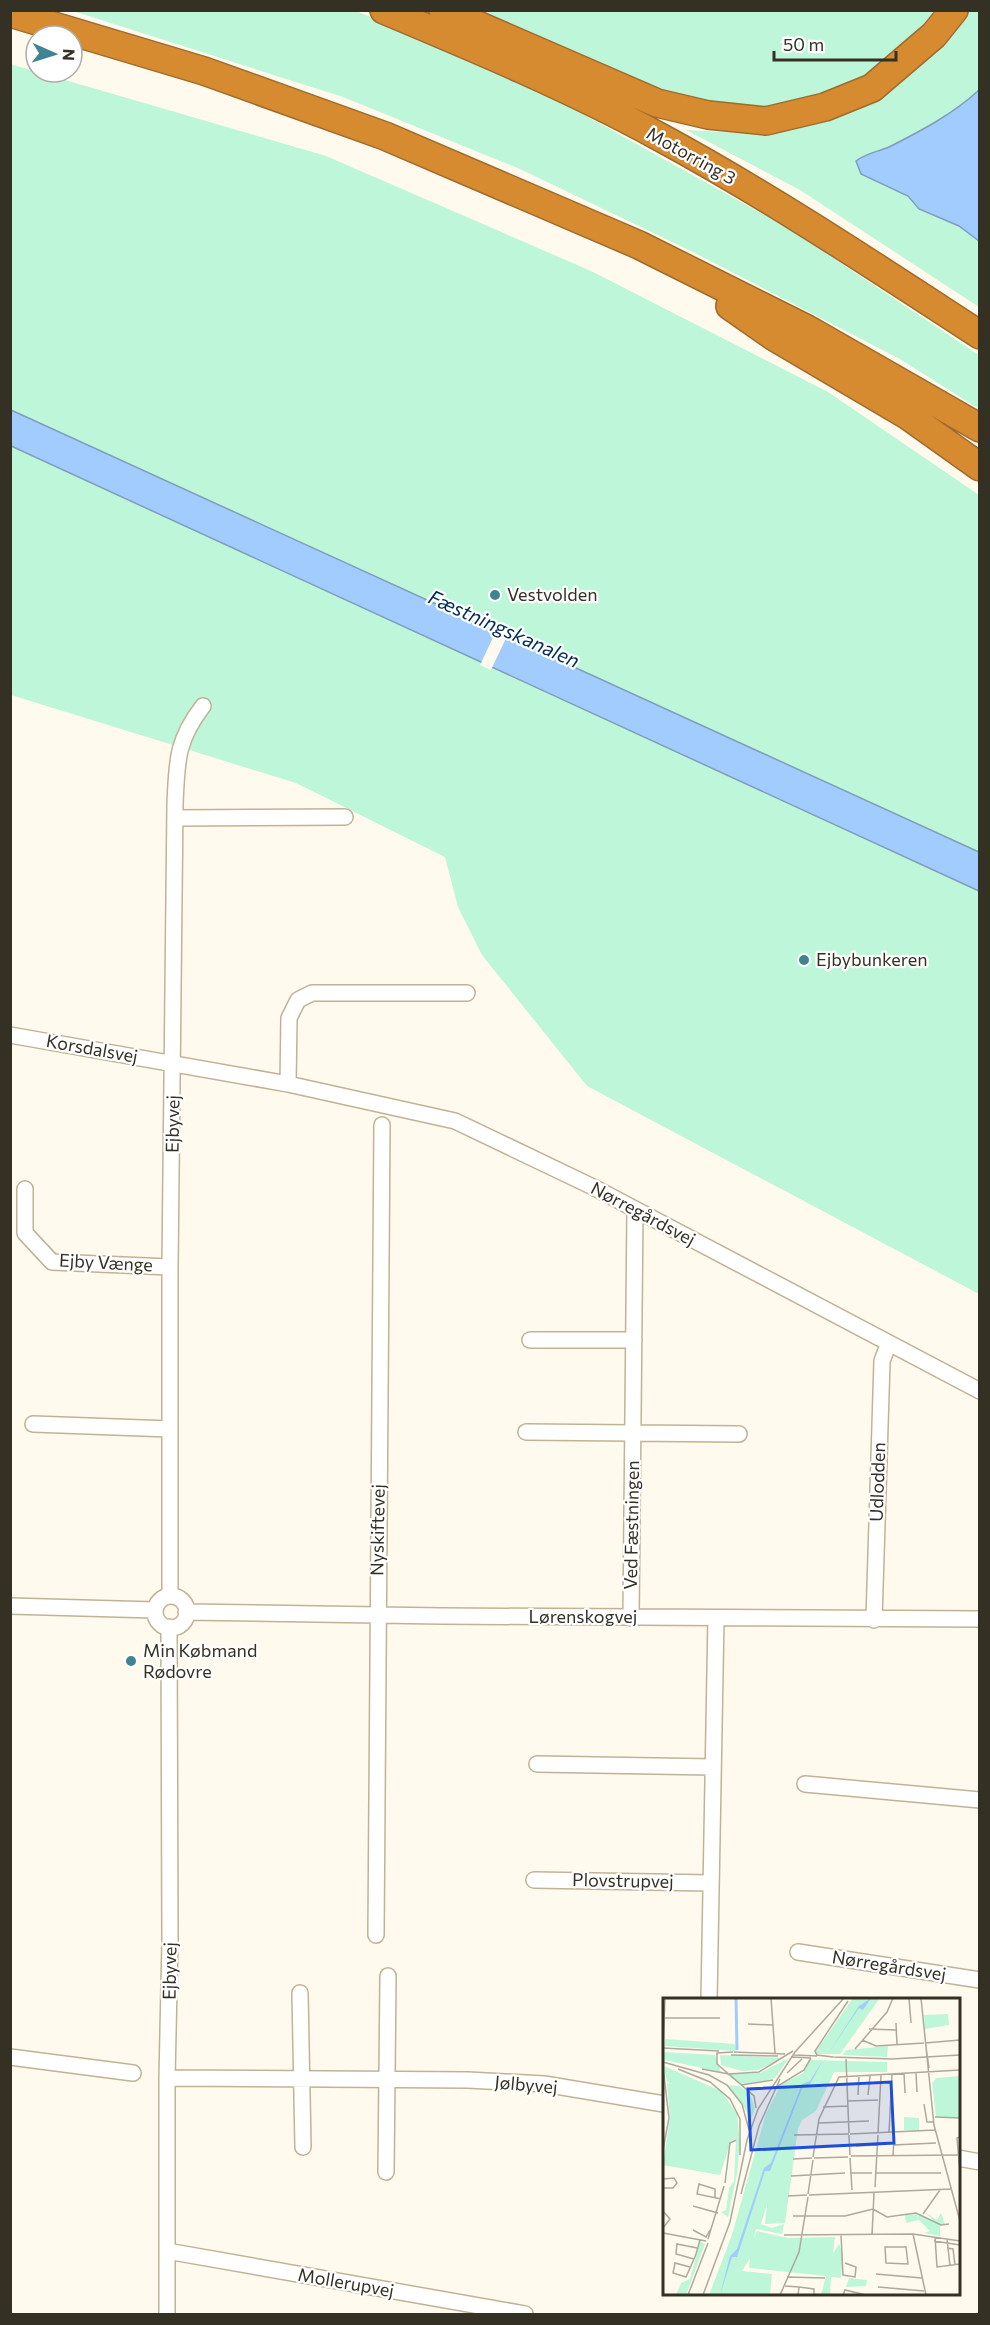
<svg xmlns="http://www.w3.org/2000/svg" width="990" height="2325" font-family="Commissioner,sans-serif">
<rect width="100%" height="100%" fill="#fffaed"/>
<path fill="#bdf6d9" d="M 73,11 L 356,11 L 438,44 L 579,112 L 788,228 L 979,355 L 979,409 L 900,359 L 693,252 L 520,169 L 343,97 Z
M 474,11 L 934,11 L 923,25 L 862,80 L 801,104 L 757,110 L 664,94 Z
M 968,11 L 979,11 L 979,307 L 800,190 L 686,130 L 761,134 L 943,41 Z
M 10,64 L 326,156 L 591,271 L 828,392 L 979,495 L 979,1294 L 587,1086 L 482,955 L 458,907 L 445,857 L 296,783 L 11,695 Z"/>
<path fill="#a1ccfd" stroke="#819dbc" stroke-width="1.5" d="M 979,90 L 979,241 L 959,226 L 919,209 L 908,196 L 861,174 L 856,161 C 866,153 877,152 889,147 C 921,131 953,114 979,90 Z
M 11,410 L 979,852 L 979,891 L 11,446 Z"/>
<path fill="#fffaed" d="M 497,629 L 508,634 L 491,670 L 480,665 Z"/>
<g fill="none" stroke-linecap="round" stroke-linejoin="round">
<defs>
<path id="minor" d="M 175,818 L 345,817
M 10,1035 L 288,1084 L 455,1121 L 593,1187 L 980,1391
M 288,1084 L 289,1018 L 298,1000 L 312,993 L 467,993
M 25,1189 L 25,1233 L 52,1262 L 170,1267
M 530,1340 L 634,1340
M 33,1424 L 170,1429
M 526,1432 L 739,1434
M 170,1596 L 170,1267 L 175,804 C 177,762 176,741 203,706
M155 1612a16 16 0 1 1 32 0a16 16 0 1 1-32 0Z
M 10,1606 L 155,1610
M 186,1612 L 441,1616 L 980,1619
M 631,1618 L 635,1210
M 874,1620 L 882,1361 L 888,1345
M 537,1764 L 713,1767
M 805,1784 L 980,1800
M 534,1880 L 711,1883
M 376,1935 L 382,1125
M 798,1952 L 980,1980
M 300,1993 L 303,2147
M 709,2000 L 716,1618
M 10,2057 L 133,2073
M 167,2078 L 468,2080 L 544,2084 L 664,2104
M 958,2158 L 980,2162
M 386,2172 L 388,1976
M 167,2251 L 525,2314
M 167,2314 L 167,2078 L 170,1942 L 169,1627"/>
<path id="motorway" d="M 384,10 C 477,49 570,88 658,136 C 769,196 874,266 980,335
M 443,10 L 657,103 L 708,115 L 766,121 L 825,107 L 872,88 L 934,35 L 954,10
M 10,13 L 204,71 L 385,136 L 639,245 L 807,329 L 980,428
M 730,306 L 773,336 L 907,415 L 980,467"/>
</defs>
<use href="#minor" stroke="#c0b395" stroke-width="18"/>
<use href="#motorway" stroke="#9e6b2c" stroke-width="30"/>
<use href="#minor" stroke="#fff" stroke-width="15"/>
<use href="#motorway" stroke="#d68b30" stroke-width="27"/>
</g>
<g fill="#408493" stroke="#fff" stroke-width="2">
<circle cx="495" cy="595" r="6"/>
<circle cx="804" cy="960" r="6"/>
<circle cx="131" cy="1661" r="6"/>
</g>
<g text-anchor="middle" stroke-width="4.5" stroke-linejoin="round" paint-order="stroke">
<g font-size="18" fill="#353024" stroke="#fff">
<text transform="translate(691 156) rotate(29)" y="6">Motorring 3</text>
<text transform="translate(92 1049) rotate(10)" y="6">Korsdalsvej</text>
<text transform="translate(173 1124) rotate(-89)" y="6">Ejbyvej</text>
<text transform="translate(643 1214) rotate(28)" y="6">Nørregårdsvej</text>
<text transform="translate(106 1263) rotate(3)" y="6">Ejby Vænge</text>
<text transform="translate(878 1482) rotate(-88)" y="6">Udlodden</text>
<text transform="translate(632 1525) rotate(-89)" y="6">Ved Fæstningen</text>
<text transform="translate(378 1530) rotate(-89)" y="6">Nyskiftevej</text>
<text x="583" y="1623">Lørenskogvej</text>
<text transform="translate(623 1881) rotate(1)" y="6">Plovstrupvej</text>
<text transform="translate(889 1966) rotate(9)" y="6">Nørregårdsvej</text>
<text transform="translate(170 1971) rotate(-89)" y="6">Ejbyvej</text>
<text transform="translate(526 2085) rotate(5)" y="6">Jølbyvej</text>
<text transform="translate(346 2283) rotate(10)" y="6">Mollerupvej</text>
</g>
<g font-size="18" fill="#353024" stroke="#fff" text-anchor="start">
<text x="507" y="601">Vestvolden</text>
<text x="816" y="966">Ejbybunkeren</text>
<text x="143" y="1657">Min Købmand<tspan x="143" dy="21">Rødovre</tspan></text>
</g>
<g font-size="20" font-style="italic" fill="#002c57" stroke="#fff">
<text transform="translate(504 629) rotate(24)" y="7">Fæstningskanalen</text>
</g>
</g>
<g transform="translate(663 1998)">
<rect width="297" height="297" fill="#fffaed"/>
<path d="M 190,0 L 217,0 L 177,56 L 151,56 ZM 285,16 L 286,27 L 262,31 L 261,17 ZM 2,41 L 72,46 L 73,53 L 2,48 ZM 225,48 L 224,59 L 180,57 L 183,52 ZM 1,54 L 52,57 L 58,74 L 1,62 ZM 57,57 L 120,60 L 95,72 L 79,73 L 58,67 ZM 126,60 L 112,80 L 97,84 L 77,86 L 63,76 L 97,75 ZM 147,62 L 224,64 L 224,74 L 171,74 L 153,113 L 139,122 L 135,131 L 122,225 L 102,226 L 104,206 L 98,226 L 109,230 L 121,226 L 119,236 L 93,231 L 91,240 L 94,233 L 125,240 L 172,239 L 170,256 L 176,246 L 180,257 L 178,280 L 168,279 L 167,297 L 158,297 L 163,278 L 86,270 L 87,260 L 79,273 L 109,276 L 107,297 L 46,297 L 69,237 L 103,115 L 118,87 L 140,75 ZM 1,68 L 58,93 L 74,116 L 77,145 L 74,176 L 65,219 L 58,214 L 63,212 L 66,190 L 71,183 L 73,140 L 68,143 L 57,177 L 0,167 L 7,120 L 4,85 L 10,86 L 4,84 ZM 297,78 L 297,119 L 273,119 L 269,85 L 273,80 ZM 64,87 L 76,88 L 87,95 L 92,111 L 86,126 L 84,114 ZM 241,119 L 256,120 L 256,132 L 241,132 ZM 262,214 L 274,222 L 278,215 L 282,226 L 277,228 L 277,238 L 261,235 L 267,233 L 256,222 L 243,225 L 242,217 L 254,216 L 254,219 L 257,216 L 273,225 ZM 37,243 L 42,246 L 23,297 L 13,297 L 18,285 L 27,281 ZM 186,280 L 204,282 L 203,288 L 183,289 Z" fill="#bdf6d9"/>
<path d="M 208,0 L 200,12 L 196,10 L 165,56 L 196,8 ZM 160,62 L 146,88 L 140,88 L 107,173 L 102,173 L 74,259 L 69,259 L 57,297 L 67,258 L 74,251 L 101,170 L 108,165 L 139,86 L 147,83 Z" fill="#a1ccfd"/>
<path fill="none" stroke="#a1ccfd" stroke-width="3" d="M 73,0 L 74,52"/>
<path fill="none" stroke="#aea99d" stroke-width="1.5" d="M 108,0 L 112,55M 246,0 L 248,25M 258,0 L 271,127 L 297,223M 0,20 L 57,20M 233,25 L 234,47M 85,26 L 110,27M 206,31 L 233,32M 199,42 L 213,48 L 261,45M 262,45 L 297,42M 0,49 L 2,0M 263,49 L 266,70M 0,50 L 56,53M 192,51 L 224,14 L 230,0M 70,54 L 54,55 L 54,66 L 91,98 L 93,110M 71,54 L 122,56M 68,57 L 115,58M 131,57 L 154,58M 128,59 L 148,60M 170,59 L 229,61 L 297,57M 170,59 L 154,57 L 152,53 L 185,3M 183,61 L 186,135M 0,64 L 46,77 L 64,87 L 79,106 L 86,132M 0,69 L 6,120 L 0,152M 15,71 L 47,84 L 67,101 L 77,121 L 77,157M 39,71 L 66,76 L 96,74 L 130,53M 124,75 L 139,61M 241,75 L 242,95M 253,75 L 254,94M 78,87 L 110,82M 115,88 L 141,72 L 148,60M 195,97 L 196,78M 205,97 L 207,78M 185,103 L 215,102M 261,106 L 264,124 L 271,124M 160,109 L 185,108M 272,119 L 297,120M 156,125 L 206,123M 226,134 L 229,76M 215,135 L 218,77M 187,136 L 272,132M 131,137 L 186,136M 186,137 L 187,157M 297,139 L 294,140 L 297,174M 230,147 L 273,145M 193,148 L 214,147M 188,158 L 297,157M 230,158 L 231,139M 150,159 L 156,121 L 176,79 L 297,72M 151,160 L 185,159M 187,160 L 189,192M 130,161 L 149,160M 187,175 L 209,175M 212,175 L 278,175M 128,178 L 182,175M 0,181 L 11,180 L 14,185 L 10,190 L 0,190M 62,185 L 67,145 L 73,142M 212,189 L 215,137M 78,196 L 96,128 L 117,81M 145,196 L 150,162M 146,197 L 288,191M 125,198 L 144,197M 52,199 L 52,191 L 36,186 L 34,196 L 58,201M 30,208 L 55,215M 0,213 L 7,221 L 0,230M 260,216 L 277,192M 130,218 L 182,218 L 210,211 L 224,219 L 253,215 L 278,227 L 286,226M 30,232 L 43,239 L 47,232M 0,235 L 43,243M 250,236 L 263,297M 121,237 L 250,236 L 297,243M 178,237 L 180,277 L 192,279 L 193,269 L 182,265M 209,237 L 211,195M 272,239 L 274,269 L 297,266M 45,241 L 61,188M 284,241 L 287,268M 271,243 L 297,247M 222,249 L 243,249 L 245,266 L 223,265 ZM 284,250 L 290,251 L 292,267M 31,261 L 13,256 L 14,246 L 34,250M 27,269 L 12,265 L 10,275 L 23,279 L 31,261 L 33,256 L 37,242M 213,276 L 259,280M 124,279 L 162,280M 122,288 L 136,289 L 135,297M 136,289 L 151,291 L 151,297M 215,289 L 261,293M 25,297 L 45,245M 40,297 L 67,224 L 84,142 L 95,111 L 132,54 L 181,0M 117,297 L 136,254 L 145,199M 180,297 L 182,292 L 203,297"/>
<path fill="#1d4ed8" fill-opacity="0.15" stroke="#1d4ed8" stroke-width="3" d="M 228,84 L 231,145 L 88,152 L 85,91 Z"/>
<rect width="297" height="297" fill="none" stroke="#353024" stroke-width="3"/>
</g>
<rect width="990" height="2325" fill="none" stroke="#353024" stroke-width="24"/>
<g transform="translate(54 54) rotate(93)"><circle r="28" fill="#ffffff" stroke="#aeaca7" stroke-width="1.5"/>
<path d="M0-4.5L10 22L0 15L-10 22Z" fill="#408493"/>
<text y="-9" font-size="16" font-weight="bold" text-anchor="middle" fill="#353024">N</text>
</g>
<path d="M774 51v9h122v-9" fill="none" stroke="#353024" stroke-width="3"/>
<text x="783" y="51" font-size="18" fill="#353024" stroke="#ffffff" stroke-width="4.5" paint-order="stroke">50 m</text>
</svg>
